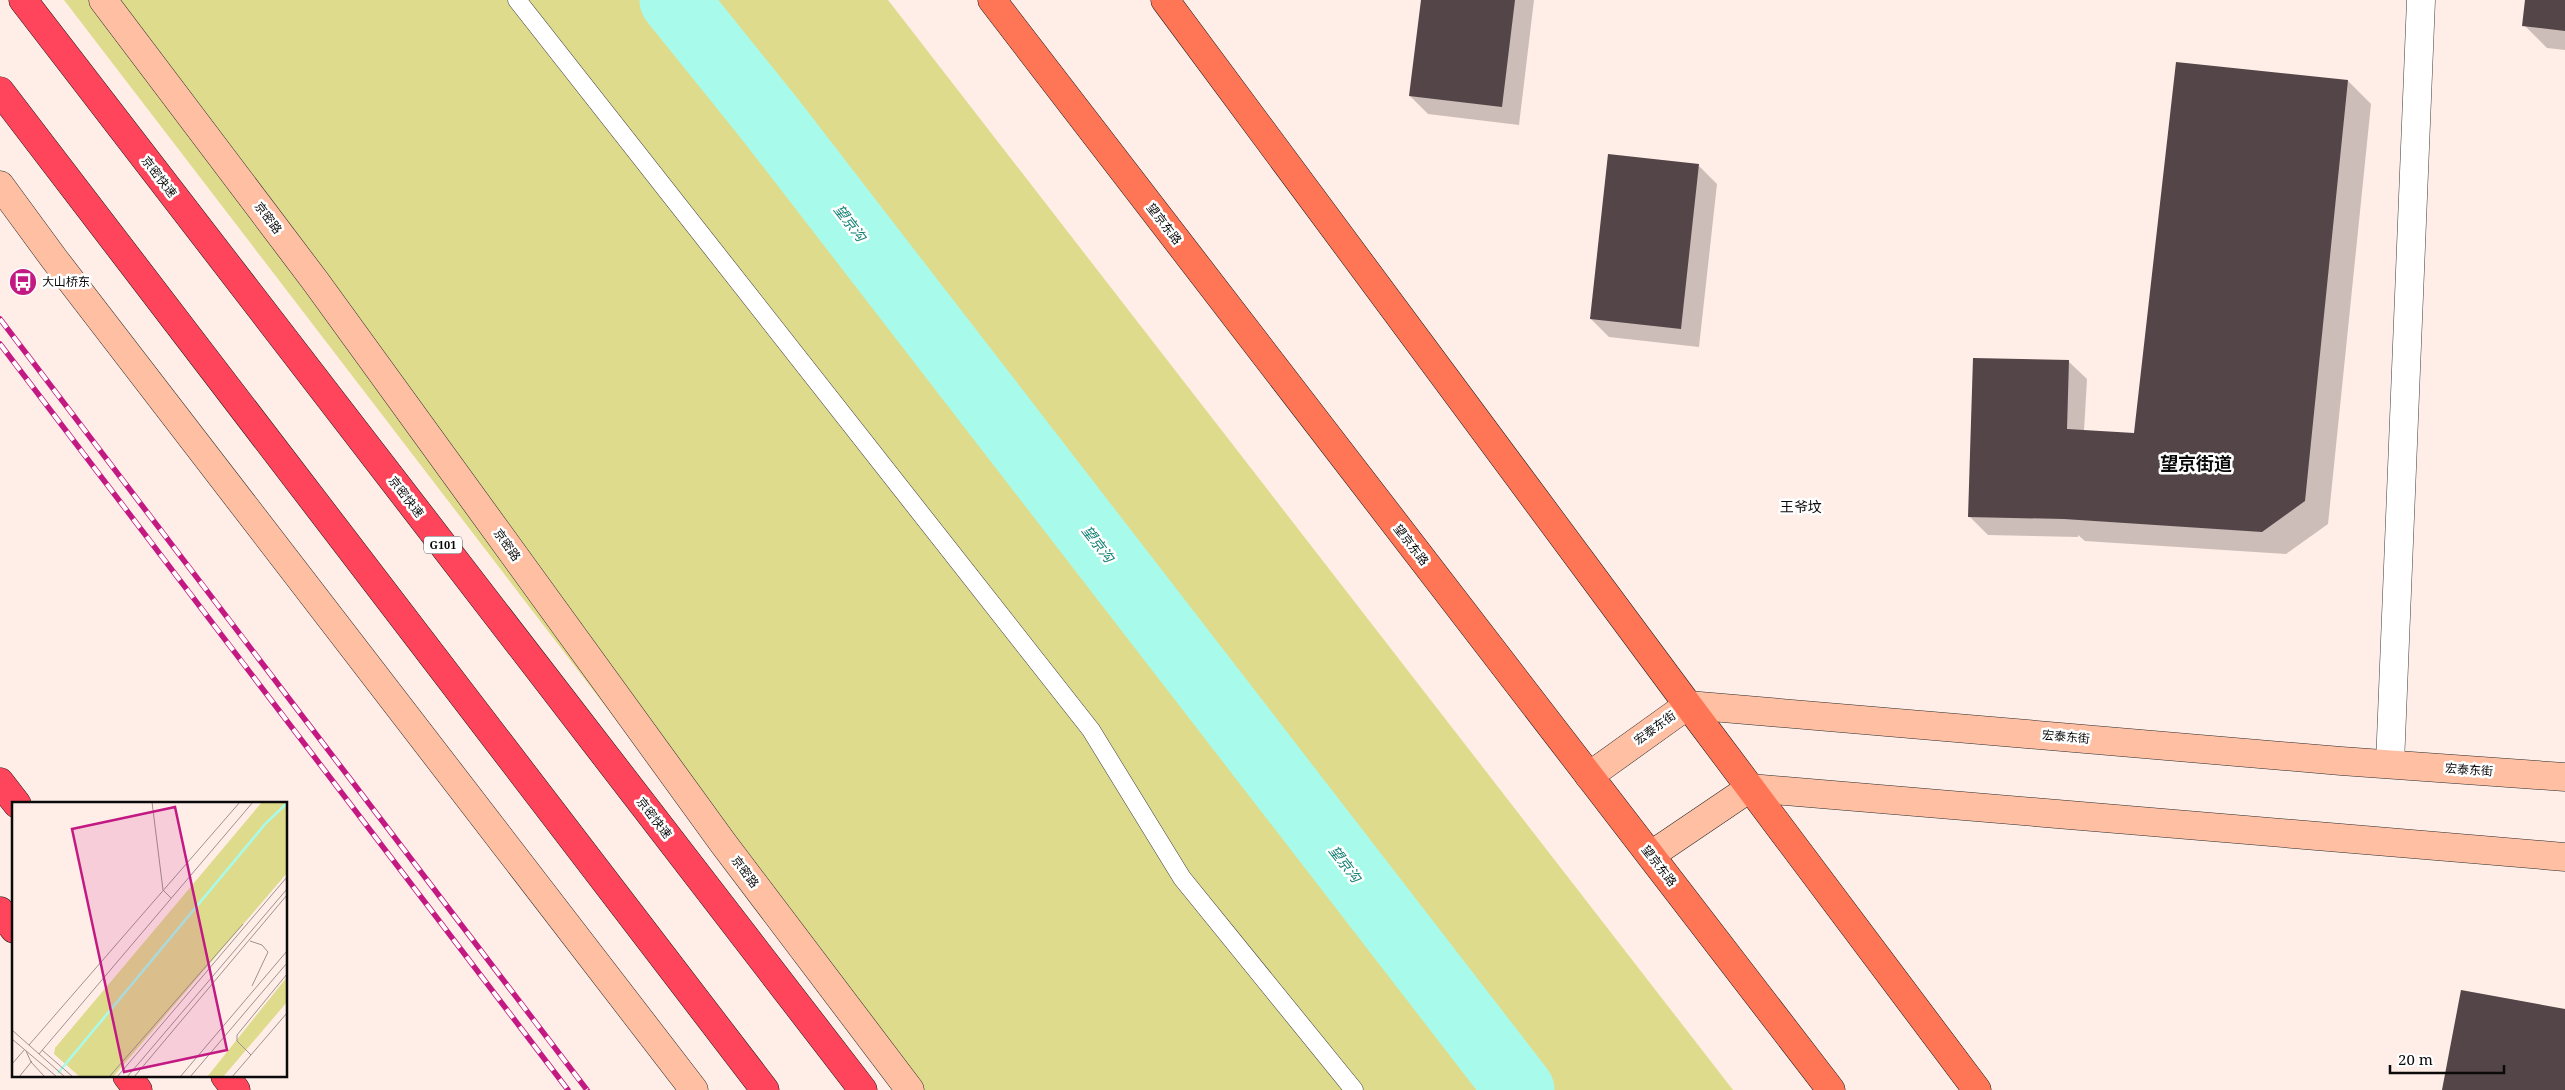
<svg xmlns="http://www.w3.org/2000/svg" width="2565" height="1090" font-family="'Noto Serif','Noto Sans SC',serif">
<rect width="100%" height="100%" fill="#ffede7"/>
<path fill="#dedb8d" d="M 64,0 L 888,0 L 1733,1090 L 900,1090 Z"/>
<path fill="#0003" d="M 1422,0 L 1534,0 L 1519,125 L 1428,114 L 1410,96 Z
M 2526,0 L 2565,0 L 2565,50 L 2547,48 L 2524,25 Z
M 2348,81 L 2371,104 L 2328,524 L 2286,554 L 2085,541 L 2078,535 L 2078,537 L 1988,535 L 1970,517 L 2068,361 L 2087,379 L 2084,431 L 2135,434 Z
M 1699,166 L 1717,184 L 1699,347 L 1609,337 L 1591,319 Z"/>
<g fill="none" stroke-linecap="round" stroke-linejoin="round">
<path stroke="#a8fbea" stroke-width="69" d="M 674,0 L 769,118 L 1520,1090"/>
</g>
<path fill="#544648" d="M 1421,0 L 1515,0 L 1502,107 L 1409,96 Z
M 2525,0 L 2565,0 L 2565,31 L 2522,26 Z
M 2176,62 L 2348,80 L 2305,501 L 2262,532 L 2064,519 L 1968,517 L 1973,358 L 2069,360 L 2067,429 L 2134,433 Z
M 1608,154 L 1699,164 L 1681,329 L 1590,319 Z
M 2461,990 L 2565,1009 L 2565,1090 L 2442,1090 Z"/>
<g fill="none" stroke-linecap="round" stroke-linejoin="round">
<defs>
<path id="lane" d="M 517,0 L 1091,730 L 1182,878 L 1354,1090"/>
<path id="street" d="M 2390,764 L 2421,0"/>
<path id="secondary" d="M 103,0 L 316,282 L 723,843 L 910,1090
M 0,185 L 55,260 L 694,1090
M 1589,776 L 1688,705 L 2341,761 L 2565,777
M 1651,855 L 1750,788 L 2565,857"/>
<path id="primary" d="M 992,0 L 1831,1090
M 1165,0 L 1688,705 L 1977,1090"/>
<path id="highway" d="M 23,0 L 863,1090
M 0,91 L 765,1090
M 0,782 L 17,804
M 0,911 L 14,929
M 127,1076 L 138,1090
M 225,1076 L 236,1090"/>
</defs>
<use href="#lane" stroke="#3d3d3d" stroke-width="19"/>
<use href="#street" stroke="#3d3d3d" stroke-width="29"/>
<use href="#secondary" stroke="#2c2c2c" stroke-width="29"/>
<use href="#primary" stroke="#1b1b1b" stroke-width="29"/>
<use href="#highway" stroke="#1b1b1b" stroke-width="29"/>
<use href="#lane" stroke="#fff" stroke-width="18"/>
<use href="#street" stroke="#fff" stroke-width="28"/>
<use href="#secondary" stroke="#ffbfa2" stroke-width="28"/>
<use href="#primary" stroke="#ff7657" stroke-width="28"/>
<use href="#highway" stroke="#ff455c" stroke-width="28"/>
<defs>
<path id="rail" d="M 0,319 L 587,1090
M 0,344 L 568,1090"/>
</defs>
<use href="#rail" stroke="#c31983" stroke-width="5.5"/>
<use href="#rail" stroke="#fff" stroke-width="4" stroke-dasharray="11" stroke-linecap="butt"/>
</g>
<defs>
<symbol id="bus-disc" viewBox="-11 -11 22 22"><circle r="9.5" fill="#c31983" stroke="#fff"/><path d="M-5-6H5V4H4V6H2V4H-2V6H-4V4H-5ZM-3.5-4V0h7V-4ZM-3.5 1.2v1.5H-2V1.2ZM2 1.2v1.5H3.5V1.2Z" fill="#fff"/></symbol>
</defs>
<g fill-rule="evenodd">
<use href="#bus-disc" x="7" y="266" width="32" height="32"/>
</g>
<g text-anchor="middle" stroke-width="5" stroke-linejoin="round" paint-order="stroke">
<rect fill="#fff" stroke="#545454" stroke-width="1" x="424" y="536.5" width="38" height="17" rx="4"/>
<g font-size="11" font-weight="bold" fill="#0a0a0a">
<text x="443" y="549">G101</text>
</g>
<g font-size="12" fill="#0a0a0a" stroke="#fff">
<text transform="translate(159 177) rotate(52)" y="4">京密快速</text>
<text transform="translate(268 218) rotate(53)" y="4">京密路</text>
<text transform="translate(1164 224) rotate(52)" y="4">望京东路</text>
<text transform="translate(406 497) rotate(52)" y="4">京密快速</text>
<text transform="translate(507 545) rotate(54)" y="4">京密路</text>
<text transform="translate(1411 545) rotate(52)" y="4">望京东路</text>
<text transform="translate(1655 728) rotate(-36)" y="4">宏泰东街</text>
<text transform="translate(2066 737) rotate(5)" y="4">宏泰东街</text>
<text transform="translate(2469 770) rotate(4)" y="4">宏泰东街</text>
<text transform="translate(654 818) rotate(52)" y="4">京密快速</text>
<text transform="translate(1659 866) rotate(52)" y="4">望京东路</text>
<text transform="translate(745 872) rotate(53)" y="4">京密路</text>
</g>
<g font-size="12" fill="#0a0a0a" stroke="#fff" text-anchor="start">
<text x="42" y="286">大山桥东</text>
</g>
<g font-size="14" font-style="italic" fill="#0d7f70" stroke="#fff">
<text transform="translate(850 223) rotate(52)" y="5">望京沟</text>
<text transform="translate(1098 544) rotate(52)" y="5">望京沟</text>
<text transform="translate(1345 864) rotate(52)" y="5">望京沟</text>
</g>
<g font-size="14" fill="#0a0a0a" stroke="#fff">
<text x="1801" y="512">王爷坟</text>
</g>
<g font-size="18" font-weight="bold" fill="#0a0a0a" stroke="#fff">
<text x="2196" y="470">望京街道</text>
</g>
</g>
<g transform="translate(12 802)">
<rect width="275" height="275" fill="#ffede7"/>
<path d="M 250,0 L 275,0 L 275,71 L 101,275 L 68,275 L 42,252 L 43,246 ZM 275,175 L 275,200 L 211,275 L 195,275 Z" fill="#dedb8d"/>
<path fill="none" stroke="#a8fbea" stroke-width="2.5" d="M 46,271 L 254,21 L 275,1"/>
<path fill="none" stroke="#9d928f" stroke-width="1" d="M 140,0 L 151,88 L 159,96M 238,139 L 250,143 L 256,150 L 240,184M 0,228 L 53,275M 0,237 L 45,275M 17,243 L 228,0M 30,248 L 61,275M 14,249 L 19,260 L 33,275M 27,252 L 241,0M 239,253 L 225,239 L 225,233 L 275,172M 0,262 L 13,247M 7,275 L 20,259M 97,275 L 231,122M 105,275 L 275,75M 115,275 L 275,87M 122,275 L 275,93M 168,275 L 275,149M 178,275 L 275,161M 220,275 L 275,211"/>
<path fill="#c31983" fill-opacity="0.15" stroke="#c31983" stroke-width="2.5" d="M 163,5 L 215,248 L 112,270 L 60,27 Z"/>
<rect width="275" height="275" fill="none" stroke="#0a0a0a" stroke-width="2.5"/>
</g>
<path d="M2390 1065v8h114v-8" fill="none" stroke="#0a0a0a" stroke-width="2.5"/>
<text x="2398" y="1065" font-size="15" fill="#0a0a0a" stroke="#ffffff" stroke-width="4" paint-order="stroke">20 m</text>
</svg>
